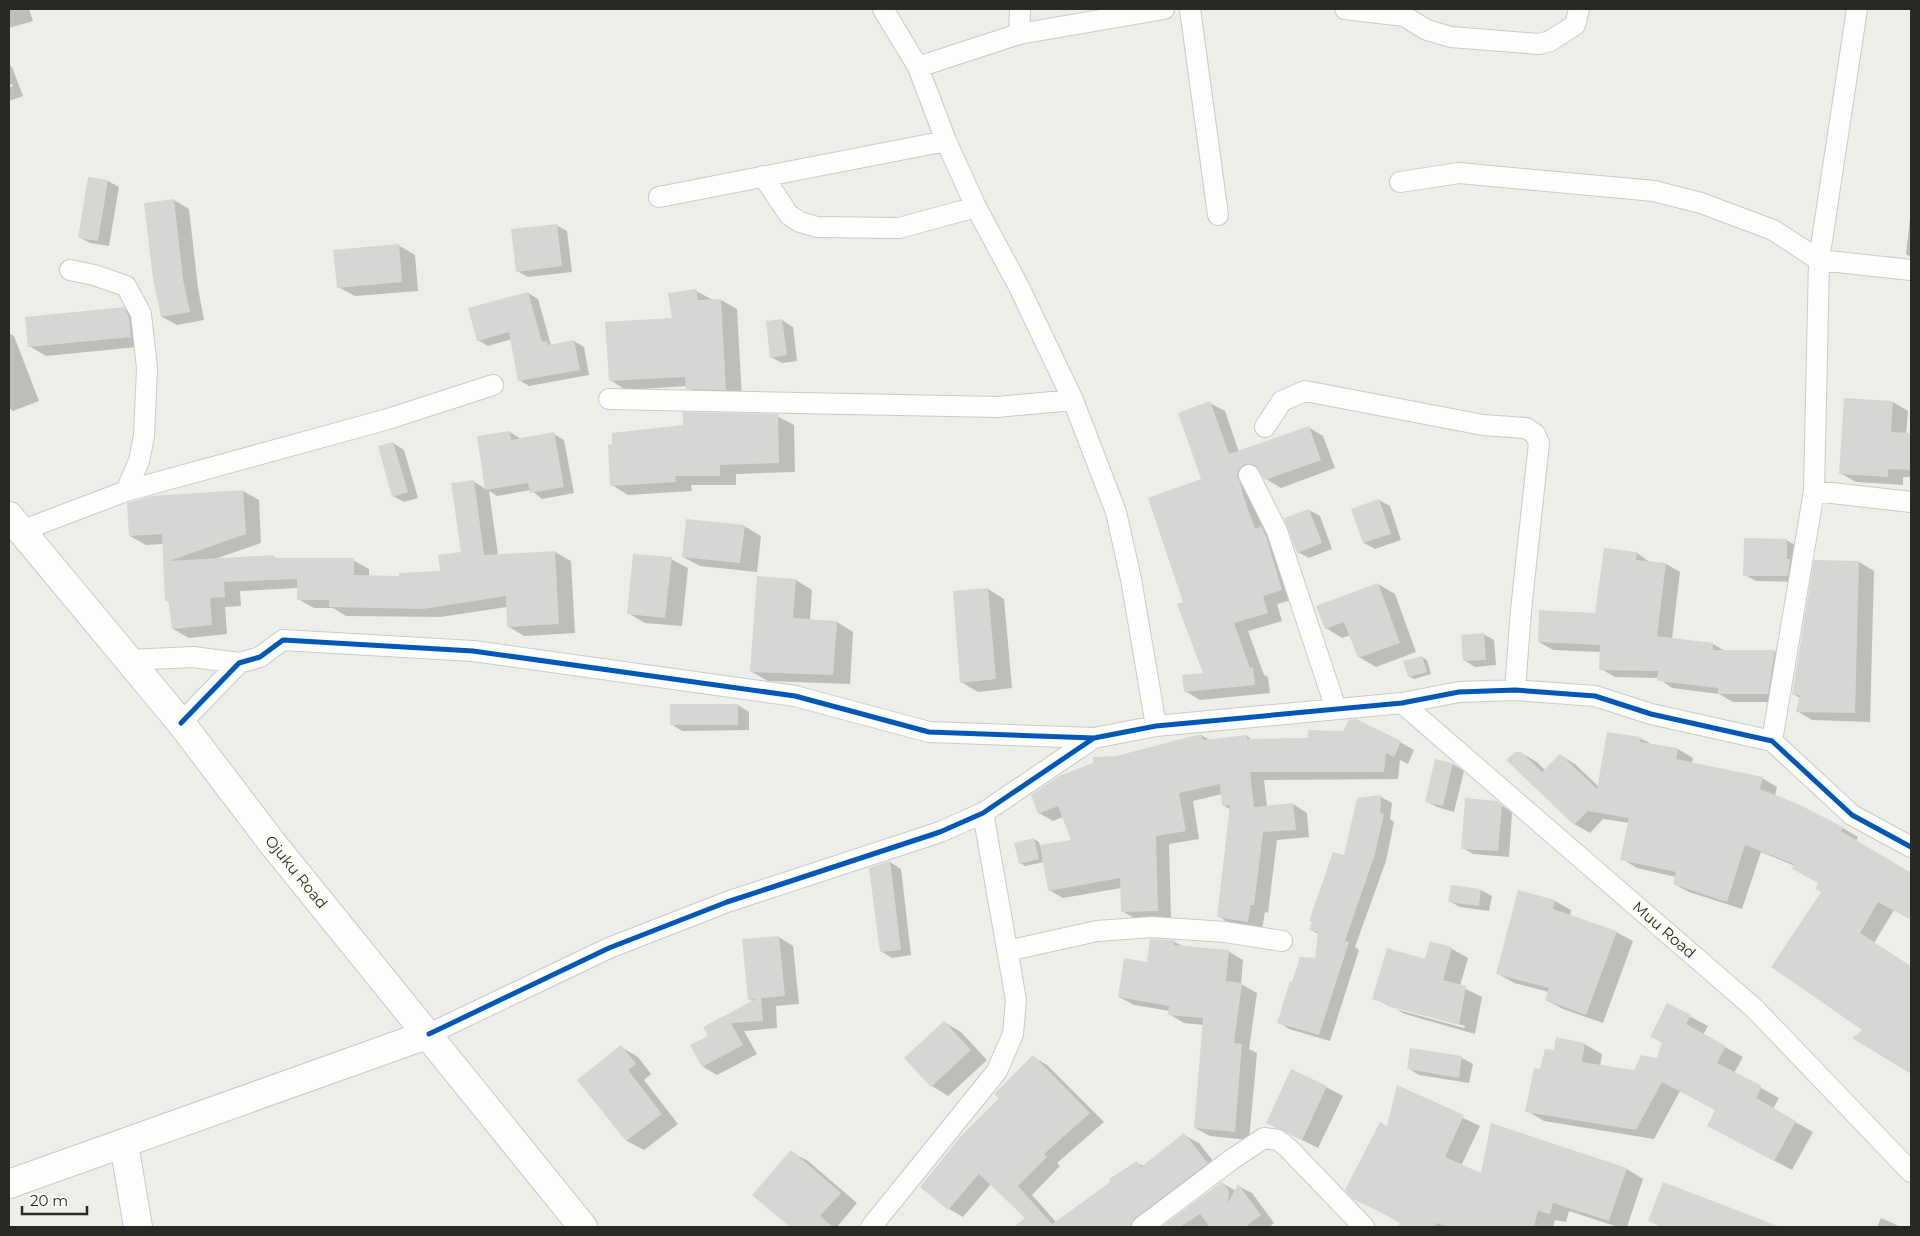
<svg xmlns="http://www.w3.org/2000/svg" width="1920" height="1236" font-family="Montserrat,sans-serif">
<rect width="100%" height="100%" fill="#ecefe8"/>
<path fill="#0003" fill-rule="evenodd" d="M 9,9 L 29,9 L 33,21 L 9,28 Z
M 9,65 L 12,67 L 23,96 L 9,101 L 9,87 L 13,86 L 12,84 L 9,85 Z
M 90,178 L 108,181 L 119,187 L 109,246 L 90,243 L 79,237 Z
M 174,200 L 189,209 L 198,288 L 204,320 L 177,325 L 162,317 L 146,204 Z
M 1911,209 L 1911,257 L 1906,254 Z
M 556,225 L 567,231 L 572,272 L 528,277 L 517,271 Z
M 398,245 L 415,255 L 418,291 L 355,296 L 338,287 Z
M 696,291 L 713,300 L 721,300 L 737,309 L 742,398 L 703,397 L 687,386 L 626,390 L 610,380 L 673,319 Z
M 528,293 L 538,299 L 551,345 L 574,341 L 584,347 L 589,375 L 529,386 L 519,380 L 512,339 L 488,346 L 478,340 Z
M 123,308 L 140,318 L 147,346 L 46,356 L 29,346 Z
M 782,320 L 793,327 L 797,361 L 782,363 L 771,357 Z
M 9,333 L 14,336 L 39,401 L 13,411 L 9,408 Z
M 1893,402 L 1908,411 L 1906,434 L 1911,434 L 1911,477 L 1903,477 L 1903,485 L 1856,482 L 1840,473 Z
M 1210,403 L 1225,411 L 1239,452 L 1308,427 L 1323,436 L 1335,468 L 1281,488 L 1266,479 L 1262,472 L 1258,473 L 1296,599 L 1277,604 L 1282,621 L 1248,631 L 1264,675 L 1268,677 L 1270,693 L 1200,700 L 1185,691 L 1205,674 L 1184,602 L 1203,480 Z
M 777,416 L 794,425 L 795,472 L 736,474 L 736,485 L 691,485 L 692,491 L 628,495 L 612,485 Z
M 510,432 L 521,439 L 554,434 L 564,440 L 574,493 L 542,499 L 531,490 L 497,496 L 489,491 L 498,555 L 555,552 L 571,561 L 575,633 L 524,636 L 509,627 L 507,607 L 440,617 L 346,616 L 333,608 L 314,608 L 298,599 L 298,588 L 240,591 L 241,606 L 225,607 L 227,634 L 189,638 L 173,629 L 170,602 L 166,600 L 163,544 L 146,545 L 130,536 L 243,491 L 259,500 L 261,543 L 215,559 L 274,557 L 279,560 L 353,560 L 369,569 L 369,576 L 400,577 L 441,572 L 462,553 L 473,481 L 486,489 Z
M 393,443 L 404,450 L 418,498 L 404,502 L 393,496 Z
M 1379,500 L 1390,506 L 1401,540 L 1375,549 L 1364,543 Z
M 1309,510 L 1320,516 L 1332,549 L 1309,558 L 1298,552 Z
M 744,526 L 761,536 L 757,572 L 700,566 L 683,557 Z
M 1786,540 L 1797,546 L 1798,582 L 1756,581 L 1745,575 Z
M 1605,549 L 1637,553 L 1651,563 L 1666,564 L 1680,572 L 1672,639 L 1713,644 L 1725,651 L 1775,651 L 1789,660 L 1782,702 L 1733,702 L 1719,694 L 1672,688 L 1658,678 L 1615,677 L 1601,669 L 1601,652 L 1553,650 L 1539,642 L 1597,614 Z
M 671,559 L 688,568 L 682,626 L 645,623 L 628,613 Z
M 1816,561 L 1859,562 L 1874,571 L 1870,722 L 1812,720 L 1797,711 L 1800,698 L 1793,694 Z
M 796,580 L 812,590 L 810,620 L 837,622 L 853,632 L 850,684 L 768,681 L 752,672 Z
M 1378,584 L 1395,594 L 1416,652 L 1376,667 L 1359,657 L 1351,635 L 1342,638 L 1326,628 Z
M 988,589 L 1004,599 L 1012,688 L 978,692 L 961,682 Z
M 1483,634 L 1494,640 L 1496,665 L 1475,667 L 1464,660 Z
M 1422,657 L 1427,660 L 1431,674 L 1414,679 L 1409,676 Z
M 738,705 L 749,712 L 749,730 L 682,731 L 671,724 L 671,706 Z
M 1201,735 L 1210,740 L 1247,736 L 1252,740 L 1400,742 L 1414,750 L 1408,764 L 1400,760 L 1398,779 L 1264,780 L 1267,807 L 1293,804 L 1307,813 L 1309,837 L 1277,840 L 1268,913 L 1265,912 L 1262,929 L 1232,925 L 1218,916 L 1231,810 L 1223,805 L 1222,794 L 1193,801 L 1199,839 L 1169,844 L 1171,918 L 1136,919 L 1122,911 L 1121,888 L 1063,898 L 1049,890 L 1044,862 L 1025,866 L 1020,863 L 1034,839 L 1039,842 L 1040,846 L 1072,841 L 1063,817 L 1053,821 L 1039,813 L 1116,757 Z
M 1640,738 L 1653,745 L 1678,749 L 1693,758 L 1692,764 L 1762,778 L 1777,787 L 1775,796 L 1843,828 L 1858,837 L 1856,841 L 1911,873 L 1911,919 L 1894,910 L 1874,943 L 1911,967 L 1908,971 L 1911,973 L 1911,1072 L 1854,1037 L 1865,1030 L 1819,883 L 1795,866 L 1761,852 L 1742,909 L 1689,892 L 1674,884 L 1676,877 L 1637,868 L 1622,859 L 1630,823 L 1603,819 L 1590,833 L 1574,824 L 1521,753 L 1537,762 L 1545,770 L 1560,755 L 1575,764 L 1599,787 Z
M 1436,760 L 1453,764 L 1464,771 L 1454,812 L 1437,807 L 1426,801 Z
M 1381,797 L 1392,803 L 1390,819 L 1394,822 L 1386,861 L 1355,947 L 1359,950 L 1330,1041 L 1289,1029 L 1279,1022 L 1293,984 L 1316,960 L 1319,934 L 1311,930 L 1345,857 L 1358,799 Z
M 1496,802 L 1512,812 L 1509,857 L 1473,854 L 1463,848 Z
M 890,862 L 901,869 L 911,955 L 892,958 L 881,951 Z
M 1452,886 L 1481,890 L 1492,896 L 1489,911 L 1460,907 L 1449,901 Z
M 1519,891 L 1555,901 L 1571,910 L 1570,916 L 1616,932 L 1633,941 L 1603,1023 L 1563,1009 L 1546,1000 L 1549,992 L 1514,983 L 1497,973 Z
M 779,937 L 793,946 L 799,1004 L 776,1006 L 777,1028 L 744,1031 L 757,1054 L 717,1075 L 703,1067 L 709,1036 L 754,1002 L 749,999 Z
M 1153,940 L 1175,942 L 1184,947 L 1228,951 L 1243,960 L 1241,984 L 1257,993 L 1249,1049 L 1257,1053 L 1249,1140 L 1210,1136 L 1195,1128 L 1204,1025 L 1184,1023 L 1169,1014 L 1170,1011 L 1134,1005 L 1119,997 L 1148,963 Z
M 1431,943 L 1452,949 L 1468,958 L 1460,986 L 1482,997 L 1475,1034 L 1405,1014 L 1374,998 L 1426,960 ZM 1390,1005 L 1465,1026 L 1464,1028 L 1395,1009 Z
M 1668,1005 L 1708,1026 L 1703,1035 L 1743,1057 L 1734,1073 L 1779,1098 L 1773,1109 L 1813,1132 L 1792,1170 L 1726,1135 L 1717,1110 L 1680,1091 L 1654,1139 L 1544,1121 L 1527,1111 L 1541,1071 L 1555,1052 L 1584,1044 L 1602,1054 L 1600,1066 L 1634,1072 L 1658,1059 L 1663,1043 L 1652,1037 Z
M 944,1022 L 961,1032 L 987,1060 L 948,1096 L 932,1086 Z
M 621,1047 L 638,1057 L 651,1074 L 644,1080 L 678,1124 L 644,1150 L 627,1141 L 579,1080 Z
M 1033,1057 L 1047,1065 L 1104,1122 L 1057,1163 L 1060,1166 L 1032,1195 L 1056,1222 L 1137,1163 L 1144,1166 L 1184,1135 L 1199,1143 L 1221,1171 L 1148,1227 L 1016,1227 L 1026,1218 L 991,1184 L 963,1217 L 949,1209 L 1001,1098 Z
M 1462,1058 L 1473,1064 L 1469,1083 L 1419,1075 L 1408,1068 Z
M 1326,1087 L 1343,1096 L 1318,1148 L 1268,1123 Z
M 1398,1087 L 1480,1126 L 1461,1166 L 1481,1175 L 1492,1124 L 1627,1169 L 1643,1179 L 1627,1227 L 1618,1227 L 1569,1211 L 1566,1222 L 1555,1220 L 1553,1227 L 1403,1227 L 1400,1225 L 1401,1223 L 1371,1207 Z
M 791,1152 L 808,1161 L 857,1203 L 837,1227 L 792,1227 L 754,1194 Z
M 1222,1183 L 1236,1191 L 1238,1186 L 1252,1193 L 1274,1223 L 1269,1227 L 1163,1227 Z
M 1881,1218 L 1901,1227 L 1877,1227 Z
M 1649,1220 L 1764,1224 L 1762,1227 L 1661,1227 Z"/>
<path fill="#d8d6d4" d="M 88,177 L 108,180 L 98,241 L 78,238 Z
M 174,199 L 183,279 L 190,312 L 161,317 L 153,279 L 144,203 Z
M 557,224 L 562,266 L 516,272 L 511,229 Z
M 399,244 L 402,282 L 337,288 L 333,250 Z
M 696,289 L 698,300 L 721,299 L 726,390 L 686,389 L 685,377 L 609,381 L 605,322 L 672,318 L 668,293 Z
M 528,292 L 542,342 L 547,341 L 548,345 L 574,340 L 580,370 L 518,381 L 509,332 L 477,341 L 468,308 Z
M 124,307 L 129,317 L 131,337 L 28,347 L 25,317 Z
M 782,319 L 787,355 L 770,358 L 766,321 Z
M 1844,398 L 1893,401 L 1891,432 L 1911,433 L 1911,470 L 1888,469 L 1888,477 L 1839,474 Z
M 1210,401 L 1229,454 L 1309,426 L 1321,460 L 1265,480 L 1255,465 L 1244,464 L 1239,469 L 1237,475 L 1242,488 L 1241,489 L 1255,529 L 1261,526 L 1266,536 L 1282,590 L 1263,596 L 1268,613 L 1234,623 L 1250,668 L 1253,667 L 1255,685 L 1184,692 L 1182,675 L 1203,673 L 1177,604 L 1183,602 L 1148,498 L 1201,479 L 1178,413 Z
M 683,412 L 778,414 L 779,463 L 720,465 L 720,476 L 675,476 L 676,482 L 610,486 L 608,445 L 612,444 L 612,433 L 683,425 Z
M 510,431 L 511,440 L 554,432 L 564,487 L 530,493 L 528,483 L 485,490 L 477,436 Z
M 393,442 L 408,492 L 392,497 L 378,446 Z
M 474,480 L 484,555 L 555,551 L 559,624 L 507,627 L 506,596 L 423,609 L 329,607 L 329,600 L 297,600 L 297,579 L 224,582 L 225,597 L 210,598 L 212,625 L 172,629 L 168,600 L 165,601 L 162,534 L 129,536 L 127,503 L 152,496 L 243,490 L 246,534 L 169,561 L 274,555 L 274,558 L 354,558 L 354,575 L 399,576 L 398,573 L 440,571 L 438,555 L 461,552 L 451,483 Z
M 1379,499 L 1391,534 L 1363,543 L 1351,509 Z
M 1309,509 L 1322,543 L 1297,553 L 1284,518 Z
M 686,519 L 745,525 L 740,563 L 682,557 Z
M 1744,538 L 1787,539 L 1787,559 L 1790,559 L 1788,576 L 1743,576 Z
M 1604,548 L 1637,552 L 1636,560 L 1666,563 L 1657,636 L 1713,643 L 1713,650 L 1775,650 L 1768,694 L 1718,694 L 1718,688 L 1657,681 L 1658,671 L 1599,670 L 1600,645 L 1538,642 L 1539,610 L 1595,613 Z
M 633,554 L 672,557 L 665,618 L 627,614 Z
M 1814,560 L 1859,561 L 1855,713 L 1796,712 L 1800,695 L 1792,695 Z
M 757,576 L 796,579 L 793,618 L 837,621 L 833,675 L 750,672 Z
M 1378,583 L 1400,643 L 1358,658 L 1344,622 L 1325,629 L 1316,606 Z
M 988,588 L 996,679 L 960,683 L 953,591 Z
M 1484,633 L 1486,660 L 1463,661 L 1461,635 Z
M 1422,656 L 1427,672 L 1408,677 L 1403,661 Z
M 670,704 L 738,704 L 738,725 L 670,725 Z
M 1356,719 L 1401,741 L 1394,757 L 1386,753 L 1384,772 L 1250,772 L 1254,807 L 1293,803 L 1296,830 L 1263,832 L 1254,905 L 1251,905 L 1248,922 L 1217,917 L 1230,805 L 1222,806 L 1220,784 L 1179,793 L 1186,831 L 1156,836 L 1158,911 L 1121,912 L 1120,878 L 1048,891 L 1040,845 L 1071,840 L 1058,806 L 1038,814 L 1031,795 L 1059,776 L 1093,763 L 1093,757 L 1116,756 L 1201,734 L 1203,740 L 1247,735 L 1247,739 L 1308,738 L 1308,730 L 1343,731 L 1349,720 Z
M 1607,732 L 1641,737 L 1640,742 L 1678,748 L 1676,759 L 1763,777 L 1760,789 L 1798,804 L 1843,827 L 1841,831 L 1911,873 L 1911,920 L 1878,902 L 1860,933 L 1911,966 L 1911,1074 L 1852,1038 L 1862,1030 L 1771,967 L 1821,892 L 1815,889 L 1818,883 L 1792,869 L 1794,864 L 1745,845 L 1727,902 L 1673,884 L 1676,872 L 1620,860 L 1629,818 L 1588,811 L 1574,825 L 1506,760 L 1515,752 L 1521,752 L 1542,772 L 1560,754 L 1597,789 Z
M 1435,759 L 1453,763 L 1443,806 L 1425,802 Z
M 1381,795 L 1380,813 L 1384,814 L 1375,854 L 1345,941 L 1349,942 L 1319,1035 L 1277,1023 L 1290,981 L 1292,982 L 1300,957 L 1315,958 L 1318,932 L 1309,930 L 1312,922 L 1309,921 L 1333,852 L 1344,855 L 1357,798 Z
M 1465,798 L 1497,801 L 1502,805 L 1498,851 L 1461,849 Z
M 1034,838 L 1039,859 L 1019,864 L 1014,843 Z
M 890,861 L 901,950 L 880,952 L 869,868 Z
M 1451,885 L 1481,889 L 1479,906 L 1448,902 Z
M 1518,890 L 1555,900 L 1553,909 L 1617,931 L 1586,1015 L 1545,1000 L 1549,988 L 1496,974 Z
M 779,936 L 785,996 L 761,998 L 763,1021 L 731,1023 L 743,1045 L 702,1067 L 690,1045 L 708,1036 L 703,1027 L 756,999 L 748,1000 L 742,939 Z
M 1150,939 L 1175,940 L 1174,945 L 1229,950 L 1226,981 L 1242,983 L 1234,1043 L 1242,1044 L 1235,1132 L 1194,1128 L 1203,1018 L 1168,1015 L 1169,1006 L 1118,997 L 1124,958 L 1147,962 Z
M 1430,941 L 1452,947 L 1443,980 L 1466,986 L 1459,1025 L 1387,1006 L 1388,1004 L 1372,999 L 1387,948 L 1425,959 Z
M 1667,1003 L 1691,1015 L 1686,1024 L 1726,1046 L 1717,1063 L 1762,1086 L 1756,1098 L 1796,1121 L 1774,1161 L 1707,1126 L 1715,1110 L 1662,1082 L 1636,1130 L 1525,1112 L 1534,1068 L 1540,1069 L 1545,1049 L 1554,1050 L 1556,1037 L 1585,1043 L 1582,1062 L 1634,1070 L 1641,1055 L 1657,1058 L 1662,1042 L 1650,1037 Z
M 944,1021 L 971,1050 L 931,1087 L 904,1058 Z
M 621,1045 L 636,1064 L 628,1070 L 662,1114 L 626,1141 L 577,1080 Z
M 1410,1048 L 1462,1056 L 1459,1078 L 1407,1069 Z
M 1033,1055 L 1090,1113 L 1044,1154 L 1047,1157 L 1018,1186 L 1052,1224 L 1111,1182 L 1109,1179 L 1137,1161 L 1141,1167 L 1184,1133 L 1208,1163 L 1135,1218 L 1130,1227 L 1014,1227 L 1025,1218 L 979,1174 L 948,1210 L 920,1187 L 960,1137 L 999,1098 L 994,1094 Z
M 1291,1069 L 1327,1086 L 1302,1140 L 1266,1123 Z
M 1397,1085 L 1464,1115 L 1445,1157 L 1481,1173 L 1491,1123 L 1627,1168 L 1609,1221 L 1553,1203 L 1550,1214 L 1538,1211 L 1534,1227 L 1449,1227 L 1436,1223 L 1435,1227 L 1398,1227 L 1400,1222 L 1353,1199 L 1345,1190 L 1380,1122 L 1387,1126 Z
M 791,1150 L 841,1193 L 820,1216 L 833,1227 L 790,1227 L 752,1195 Z
M 1222,1182 L 1229,1191 L 1228,1203 L 1238,1184 L 1261,1215 L 1245,1227 L 1210,1227 L 1200,1214 L 1180,1227 L 1161,1227 Z
M 1663,1182 L 1778,1226 L 1778,1227 L 1665,1227 L 1648,1221 Z"/>
<g fill="none" stroke-linecap="round" stroke-linejoin="round">
<defs>
<path id="street" d="M 883,9 L 918,67 L 946,141 L 976,207 L 1019,287 L 1073,400 L 1116,512 L 1131,579 L 1156,726
M 1190,9 L 1218,215
M 1345,9 L 1404,16 L 1427,30 L 1451,37 L 1539,44 L 1550,41 L 1575,25 L 1579,9
M 1019,34 L 1020,9
M 918,67 L 1019,34 L 1164,9
M 763,176 L 789,215 L 800,222 L 817,227 L 899,228 L 976,207
M 1400,182 L 1459,173 L 1654,191 L 1701,203 L 1773,230 L 1819,260 L 1911,270
M 659,197 L 946,141
M 70,270 L 94,275 L 126,286 L 141,314 L 147,368 L 144,436 L 139,461 L 126,491
M 609,399 L 997,407 L 1073,400
M 1265,427 L 1282,401 L 1305,391 L 1483,425 L 1526,428 L 1535,434 L 1539,443 L 1521,610 L 1515,690
M 1249,475 L 1277,531 L 1336,709
M 1814,491 L 1911,502
M 21,531 L 126,491 L 388,419 L 493,385
M 128,660 L 193,657 L 239,663
M 1402,703 L 1754,1008 L 1911,1172
M 181,723 L 239,663 L 260,657 L 283,640 L 473,651 L 795,696 L 929,732 L 1094,738
M 1772,741 L 1814,491 L 1819,260 L 1857,9
M 1007,951 L 1097,931 L 1152,927 L 1225,932 L 1282,941
M 429,1034 L 609,948 L 727,902 L 940,832 L 983,813 L 1094,738 L 1156,726 L 1402,703 L 1459,692 L 1515,690 L 1595,696 L 1651,714 L 1772,741 L 1852,815 L 1911,847
M 871,1227 L 997,1071 L 1013,1034 L 1016,1000 L 983,813
M 1142,1227 L 1231,1160 L 1264,1138 L 1278,1140 L 1288,1148 L 1364,1227"/>
<path id="secondary" d="M 9,516 L 181,723 L 273,844 L 583,1227
M 124,1144 L 138,1227
M 9,1184 L 429,1034"/>
</defs>
<use href="#street" stroke="#c9ccc6" stroke-width="22"/>
<use href="#secondary" stroke="#c9ccc6" stroke-width="30"/>
<use href="#street" stroke="#fcfdfc" stroke-width="20"/>
<use href="#secondary" stroke="#fcfdfc" stroke-width="28"/>
<defs>
<path id="cycleway" d="M 181,723 L 239,663 L 260,657 L 283,640 L 473,651 L 795,696 L 929,732 L 1094,738
M 429,1034 L 609,948 L 727,902 L 940,832 L 983,813 L 1094,738 L 1156,726 L 1402,703 L 1459,692 L 1515,690 L 1595,696 L 1651,714 L 1772,741 L 1852,815 L 1911,847"/>
</defs>
<use href="#cycleway" stroke="#f9fff2" stroke-width="8"/>
<use href="#cycleway" stroke="#0057b8" stroke-width="5"/>
</g>
<g text-anchor="middle" stroke-width="4.5" stroke-linejoin="round" paint-order="stroke">
<g font-size="15" fill="#272925" stroke="#f9fff2">
<text transform="translate(296 872) rotate(51)" y="5">Ojuku Road</text>
<text transform="translate(1664 930) rotate(41)" y="5">Muu Road</text>
</g>
</g>
<rect width="1920" height="1236" fill="none" stroke="#272925" stroke-width="20"/>
<path d="M22 1206v8h65v-8" fill="none" stroke="#272925" stroke-width="2.5"/>
<text x="30" y="1206" font-size="15" fill="#272925" stroke="#f9fff2" stroke-width="4" paint-order="stroke">20 m</text>
</svg>
